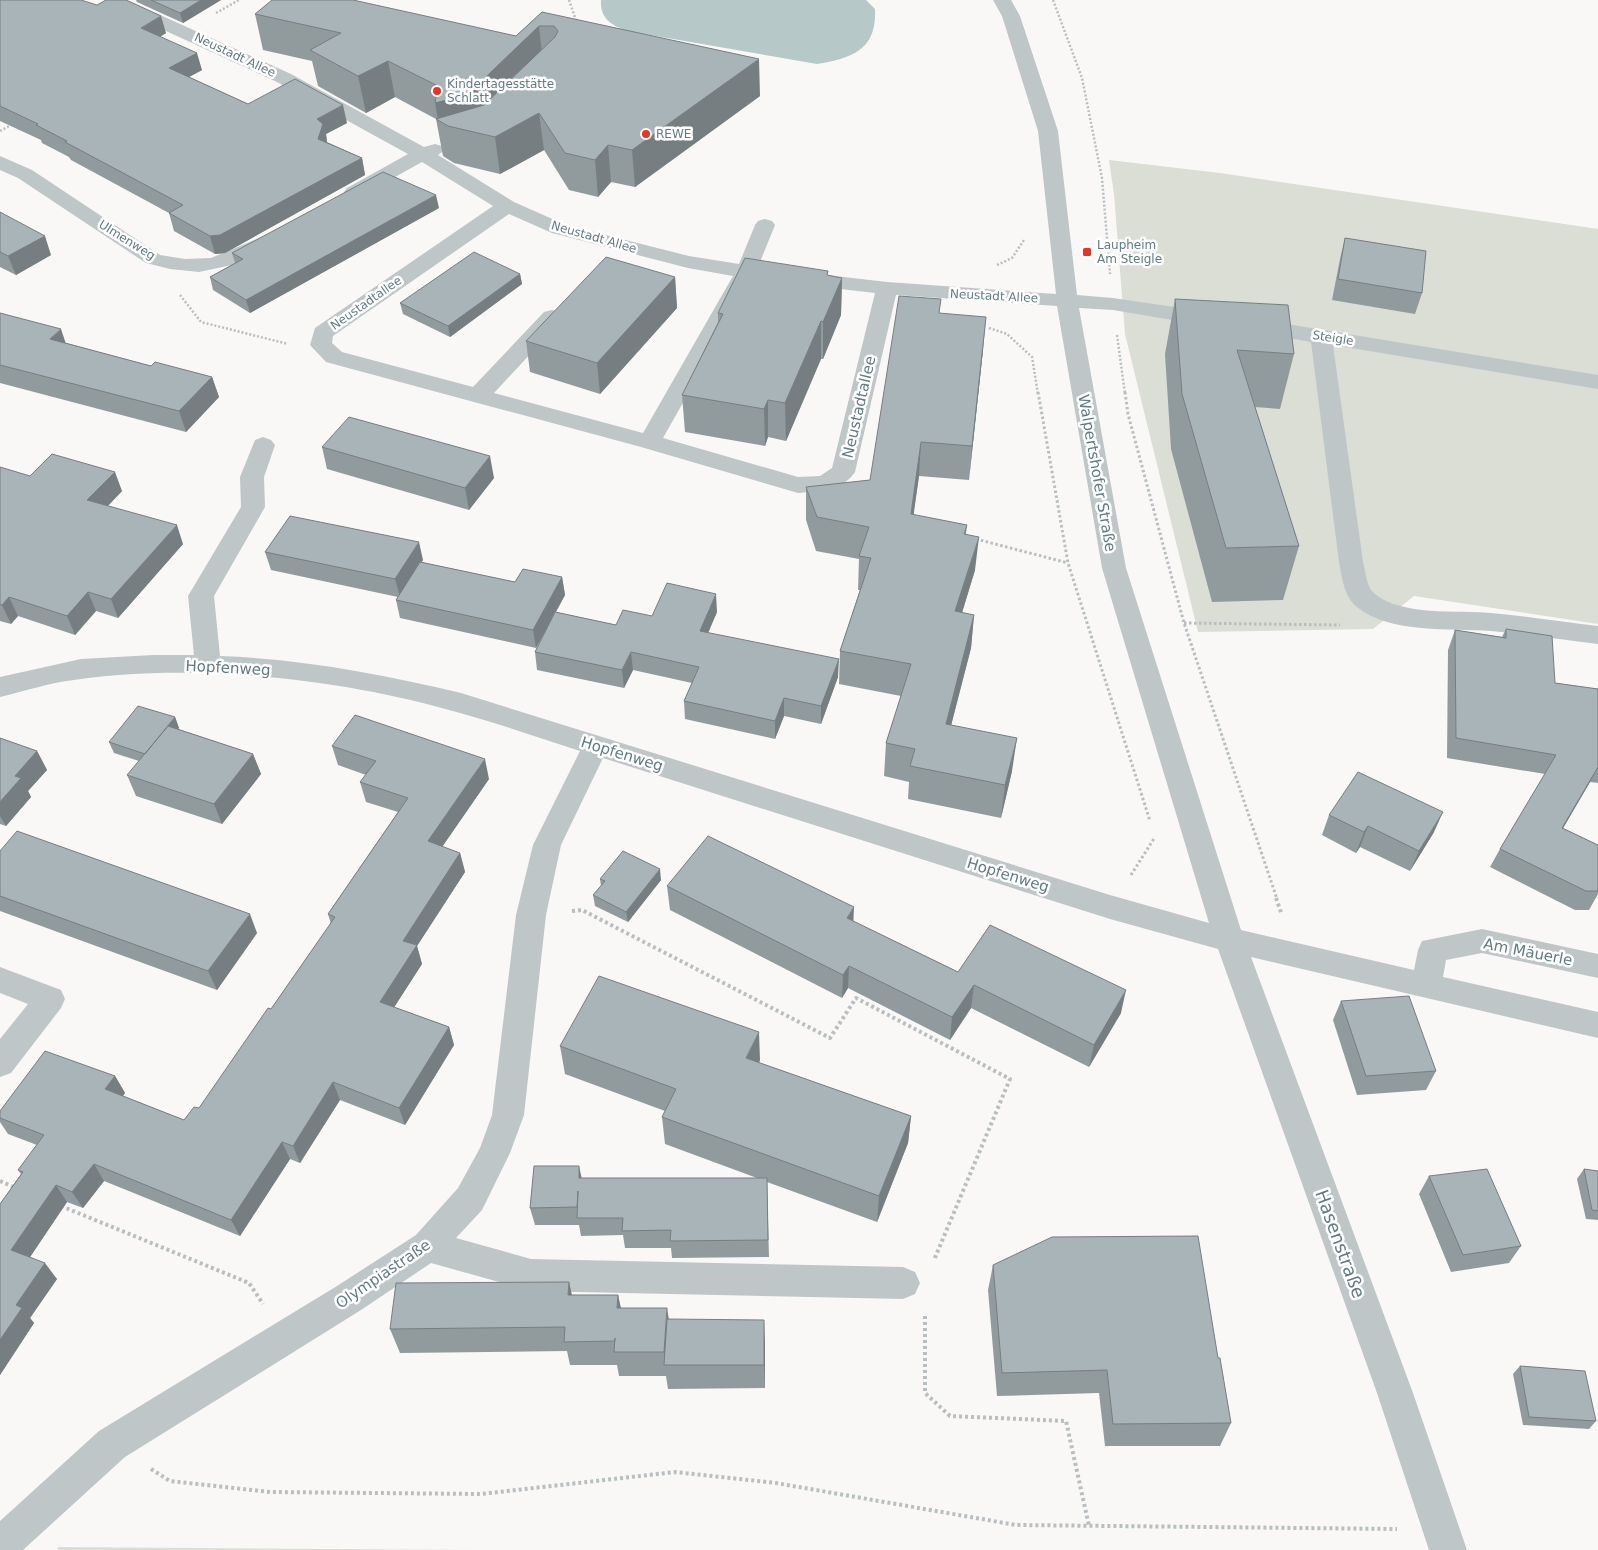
<svg xmlns="http://www.w3.org/2000/svg" width="1598" height="1550" font-family="'DejaVu Sans',sans-serif">
<rect width="100%" height="100%" fill="#f9f8f6"/>
<path fill="#daded5" d="M 1109,160 L 1220,173 L 1598,229 L 1598,624 L 1414,596 L 1373,629 L 1198,632 L 1125,334 L 1114,194 Z
M 58,1547 L 477,1550 L 57,1550 Z"/>
<path fill="#b7c8c9" d="M 601,0 L 866,0 L 875,9 C 877,50 852,58 817,64 L 627,31 C 611,25 600,19 601,0 Z"/>
<g fill="none" stroke-linecap="round" stroke-linejoin="round">
<path stroke="#b9bec0" stroke-width="2.5" stroke-dasharray="2 2" stroke-linecap="butt" d="M 569,0 L 577,23
M 1053,0 L 1082,78 L 1102,178 L 1110,274
M 216,13 L 239,0
M 0,131 L 13,124
M 997,265 L 1012,258 L 1024,240
M 180,295 L 201,322 L 288,344
M 989,328 L 1007,334 L 1032,357 L 1038,394
M 1117,335 L 1125,394"/>
<path stroke="#b9bec0" stroke-width="3" stroke-dasharray="2.5 2.5" stroke-linecap="butt" d="M 1038,392 L 1068,563 L 1150,821
M 1125,392 L 1128,414 L 1184,623 L 1277,899
M 976,539 L 1068,563
M 1184,623 L 1340,625
M 1131,875 L 1155,837"/>
<path stroke="#b9bec0" stroke-width="4" stroke-dasharray="3 3" stroke-linecap="butt" d="M 1276,898 L 1282,915
M 572,911 L 582,910 L 830,1038 L 856,998 L 1010,1079 L 934,1260
M 0,1181 L 16,1188
M 61,1206 L 249,1283 L 263,1304
M 925,1316 L 925,1393 L 950,1416 L 1066,1421 L 1089,1526
M 151,1469 L 170,1481 L 270,1492 L 481,1494 L 675,1472 L 776,1483 L 1016,1525 L 1397,1529"/>
<path fill="#bfc6c8" fill-rule="evenodd" d="M 104,0 L 127,0 L 291,74 L 424,147 L 435,144 L 442,146 L 445,150 L 438,155 L 514,202 L 566,225 L 689,256 L 739,264 L 755,225 L 758,221 L 765,219 L 772,221 L 775,225 L 758,267 L 887,282 L 1056,294 L 1038,131 L 1002,16 L 993,0 L 1011,0 L 1020,16 L 1058,131 L 1077,295 L 1113,298 L 1208,312 L 1216,314 L 1219,319 L 1216,324 L 1208,326 L 1113,310 L 1079,308 L 1126,568 L 1241,930 L 1414,970 L 1418,950 L 1422,941 L 1482,929 L 1598,954 L 1598,978 L 1482,953 L 1446,960 L 1443,977 L 1598,1012 L 1598,1038 L 1251,957 L 1413,1393 L 1467,1550 L 1429,1550 L 1377,1393 L 1218,949 L 1110,919 L 603,758 L 561,845 L 546,915 L 524,1115 L 510,1153 L 482,1210 L 456,1238 L 531,1259 L 903,1267 L 915,1272 L 920,1283 L 915,1294 L 903,1299 L 531,1291 L 431,1263 L 361,1310 L 125,1457 L 23,1550 L 0,1550 L 0,1521 L 99,1431 L 337,1286 L 416,1235 L 458,1188 L 480,1148 L 492,1115 L 516,915 L 533,845 L 580,751 C 540,738 500,724 460,713 C 344,679 194,662 74,680 C 49,683 25,691 0,697 L 0,677 L 81,659 L 153,655 L 194,655 L 188,596 L 241,507 L 240,477 L 255,440 L 263,437 L 271,440 L 275,445 L 264,477 L 265,507 L 214,596 L 220,656 C 302,659 382,674 461,693 L 1110,895 L 1209,923 L 1102,568 L 1057,306 L 896,295 L 855,472 C 843,491 818,491 798,493 L 641,447 L 326,362 L 310,345 L 315,328 L 493,206 L 422,162 L 361,196 L 354,198 L 347,196 L 344,192 L 347,188 L 408,154 L 277,82 L 107,4 ZM 509,214 L 552,233 L 688,268 L 733,276 L 643,433 L 494,393 L 560,322 L 563,317 L 560,312 L 552,310 L 544,312 L 473,387 L 342,352 L 332,343 L 333,336 ZM 753,279 L 875,293 L 832,468 L 820,476 L 798,477 L 663,438 Z
M 0,156 L 32,170 L 160,255 L 185,259 L 211,258 L 266,235 L 273,237 L 276,241 L 273,245 L 259,253 L 232,265 L 199,272 L 170,269 L 146,263 L 18,178 L 0,170 Z
M 1256,319 L 1598,375 L 1598,389 L 1333,345 L 1363,562 C 1366,572 1366,587 1375,594 C 1401,616 1458,610 1491,613 C 1527,616 1562,622 1598,626 L 1598,644 C 1563,640 1527,634 1491,631 C 1451,628 1390,634 1357,607 C 1344,597 1342,577 1339,562 L 1311,342 L 1248,331 L 1245,326 L 1248,321 Z
M 0,967 L 61,990 L 65,999 L 61,1008 L 11,1073 L 0,1077 L 0,1039 L 28,1004 L 0,993 Z"/>
</g>
<path fill="#919b9e" d="M 0,0 L 166,33 L 160,37 L 202,70 L 189,77 L 248,104 L 347,123 L 326,134 L 327,142 L 362,158 L 365,175 L 225,253 L 215,254 L 174,231 L 169,213 L 71,160 L 69,157 L 42,143 L 41,140 L 0,121 Z
M 136,0 L 221,0 L 183,23 L 137,2 Z
M 542,12 L 760,96 L 635,187 L 611,182 L 598,197 L 569,190 L 544,150 L 500,174 L 454,163 L 443,156 L 436,119 L 395,97 L 366,113 L 318,86 L 312,61 L 263,50 L 255,14 L 516,36 Z
M 439,208 L 250,313 L 213,290 L 210,277 L 235,263 L 232,253 Z
M 0,212 L 51,255 L 16,275 L 0,267 Z
M 1345,238 L 1422,293 L 1415,314 L 1332,300 L 1340,259 Z
M 520,274 L 522,284 L 450,337 L 403,314 L 400,303 Z
M 828,276 L 842,278 L 841,315 L 823,359 L 821,359 L 786,441 L 768,437 L 765,446 L 685,432 L 682,395 L 718,322 L 718,313 Z
M 675,277 L 677,308 L 600,394 L 530,372 L 526,341 Z
M 1175,299 L 1294,354 L 1280,409 L 1255,407 L 1299,546 L 1283,600 L 1212,602 L 1171,449 L 1165,354 Z
M 0,313 L 66,343 L 151,366 L 212,377 L 219,397 L 186,432 L 0,383 Z
M 940,313 L 983,350 L 969,480 L 919,476 L 913,515 L 967,525 L 966,534 L 975,570 L 962,613 L 974,615 L 971,648 L 951,725 L 1012,771 L 1001,818 L 908,799 L 909,782 L 884,776 L 886,743 L 901,696 L 839,684 L 840,651 L 860,590 L 858,590 L 859,559 L 816,551 L 806,520 L 806,487 L 870,480 Z
M 322,447 L 494,478 L 469,510 L 327,469 Z
M 0,467 L 30,476 L 122,491 L 108,506 L 183,544 L 118,618 L 96,611 L 75,635 L 18,616 L 11,624 L 0,621 Z
M 265,552 L 423,560 L 421,562 L 515,582 L 562,577 L 565,595 L 556,612 L 616,625 L 652,616 L 717,612 L 708,633 L 838,677 L 821,724 L 784,716 L 775,739 L 685,719 L 684,701 L 692,683 L 633,670 L 624,688 L 537,670 L 535,652 L 546,630 L 536,648 L 400,618 L 396,600 L 398,597 L 271,570 Z
M 1506,629 L 1555,683 L 1598,689 L 1598,783 L 1590,782 L 1563,828 L 1598,845 L 1598,894 L 1589,910 L 1575,910 L 1490,867 L 1500,849 L 1545,774 L 1447,758 L 1448,650 L 1455,630 L 1502,637 Z
M 175,717 L 179,728 L 178,729 L 253,754 L 261,774 L 222,824 L 136,796 L 127,775 L 139,761 L 114,753 L 109,742 Z
M 0,738 L 37,751 L 47,770 L 28,791 L 31,797 L 6,826 L 0,824 Z
M 332,746 L 489,779 L 442,847 L 460,853 L 465,872 L 417,946 L 422,964 L 394,1007 L 449,1027 L 454,1045 L 405,1125 L 340,1100 L 300,1163 L 290,1159 L 240,1236 L 104,1181 L 83,1208 L 67,1202 L 30,1257 L 57,1279 L 30,1318 L 34,1323 L 0,1375 L 0,1204 L 21,1174 L 18,1170 L 37,1145 L 8,1134 L 0,1122 L 0,1111 L 115,1076 L 125,1093 L 123,1096 L 184,1120 L 199,1108 L 271,1009 L 331,924 L 328,914 L 398,812 L 366,802 L 360,782 L 366,775 L 338,765 Z
M 1329,815 L 1434,832 L 1410,871 L 1360,847 L 1356,853 L 1322,835 Z
M 0,851 L 257,933 L 217,990 L 0,911 Z
M 600,879 L 661,880 L 628,922 L 595,906 L 593,895 L 601,886 Z
M 667,886 L 853,921 L 958,972 L 1121,1013 L 1089,1067 L 971,1008 L 950,1040 L 848,988 L 842,998 L 670,910 Z
M 1341,1001 L 1436,1071 L 1426,1090 L 1357,1095 L 1333,1020 Z
M 560,1046 L 760,1060 L 759,1063 L 911,1116 L 908,1143 L 877,1222 L 767,1182 L 769,1257 L 672,1258 L 671,1248 L 625,1248 L 623,1235 L 581,1236 L 579,1225 L 535,1225 L 530,1208 L 582,1178 L 757,1178 L 665,1144 L 662,1117 L 665,1111 L 565,1074 Z
M 1584,1169 L 1598,1171 L 1598,1220 L 1586,1219 L 1577,1179 Z
M 1429,1176 L 1521,1246 L 1509,1263 L 1451,1272 L 1419,1194 Z
M 993,1265 L 1218,1358 L 1231,1423 L 1220,1446 L 1105,1446 L 1099,1393 L 997,1396 L 988,1290 Z
M 569,1282 L 572,1295 L 618,1295 L 621,1308 L 765,1344 L 765,1388 L 668,1389 L 666,1376 L 619,1376 L 617,1365 L 570,1365 L 567,1351 L 400,1353 L 390,1329 Z
M 1520,1366 L 1596,1421 L 1589,1429 L 1523,1425 L 1513,1374 Z"/>
<path fill="#767e81" d="M 201,0 L 221,0 L 183,23 L 180,13 Z
M 161,16 L 166,33 L 146,45 L 141,28 Z
M 539,26 L 543,63 L 473,131 L 438,120 L 435,103 Z
M 197,53 L 202,70 L 174,85 L 169,68 Z
M 759,59 L 760,96 L 635,187 L 632,150 Z
M 388,61 L 395,97 L 366,113 L 358,76 Z
M 343,105 L 347,123 L 326,134 L 327,141 L 322,156 L 318,139 L 317,119 Z
M 539,113 L 544,150 L 500,174 L 495,137 Z
M 608,145 L 611,182 L 598,197 L 595,160 Z
M 362,158 L 365,175 L 225,253 L 215,254 L 210,236 Z
M 436,195 L 439,208 L 250,313 L 246,300 Z
M 45,236 L 51,255 L 16,275 L 8,256 Z
M 520,274 L 522,284 L 450,337 L 448,326 Z
M 675,277 L 677,308 L 600,394 L 597,363 Z
M 842,278 L 841,315 L 823,359 L 823,322 Z
M 986,317 L 983,350 L 969,480 L 972,446 Z
M 821,321 L 821,359 L 786,441 L 785,403 Z
M 61,329 L 68,350 L 50,339 Z
M 212,377 L 219,397 L 186,432 L 179,411 Z
M 768,400 L 768,437 L 765,446 L 764,409 Z
M 921,442 L 919,476 L 909,548 L 911,514 Z
M 490,456 L 494,478 L 469,510 L 465,488 Z
M 115,472 L 122,491 L 95,519 L 87,500 Z
M 177,525 L 183,544 L 118,618 L 111,599 Z
M 979,537 L 975,570 L 952,645 L 955,611 Z
M 419,542 L 423,560 L 400,597 L 395,579 Z
M 562,577 L 565,595 L 536,648 L 533,630 Z
M 88,592 L 96,611 L 75,635 L 67,616 Z
M 716,594 L 717,612 L 701,649 L 700,631 Z
M 9,597 L 18,616 L 11,624 L 2,605 Z
M 974,615 L 971,648 L 943,757 L 946,724 Z
M 631,652 L 633,670 L 624,688 L 622,670 Z
M 839,659 L 838,677 L 821,724 L 821,706 Z
M 784,698 L 784,716 L 775,739 L 775,721 Z
M 175,717 L 179,728 L 150,764 L 146,754 Z
M 1017,738 L 1012,771 L 1001,818 L 1005,785 Z
M 37,751 L 47,770 L 28,791 L 31,797 L 6,826 L 0,816 L 0,802 L 15,776 Z
M 253,754 L 261,774 L 222,824 L 214,804 Z
M 485,759 L 489,779 L 433,860 L 428,841 Z
M 1598,767 L 1590,782 L 1552,847 L 1562,828 Z
M 1443,812 L 1434,832 L 1410,871 L 1419,851 Z
M 1368,826 L 1360,847 L 1356,853 L 1364,832 Z
M 460,853 L 465,872 L 417,946 L 422,964 L 386,1020 L 380,1002 L 403,941 Z
M 660,869 L 661,880 L 628,922 L 626,912 Z
M 854,907 L 853,931 L 847,918 Z
M 250,914 L 257,933 L 217,990 L 208,971 Z
M 849,966 L 848,988 L 842,998 L 843,975 Z
M 974,985 L 971,1008 L 950,1040 L 952,1017 Z
M 1126,990 L 1121,1013 L 1089,1067 L 1094,1045 Z
M 449,1027 L 454,1045 L 405,1125 L 399,1108 Z
M 759,1032 L 760,1060 L 747,1086 L 746,1058 Z
M 115,1076 L 125,1093 L 115,1106 L 105,1089 Z
M 333,1082 L 340,1100 L 300,1163 L 293,1146 Z
M 911,1116 L 908,1143 L 877,1222 L 879,1196 Z
M 282,1142 L 290,1159 L 240,1236 L 231,1220 Z
M 94,1164 L 104,1181 L 83,1208 L 72,1192 Z
M 579,1166 L 583,1184 L 579,1178 Z
M 56,1185 L 67,1202 L 24,1266 L 11,1250 Z
M 45,1263 L 57,1279 L 30,1318 L 34,1323 L 0,1375 L 0,1340 L 16,1305 Z
M 569,1282 L 574,1307 L 568,1295 Z
M 618,1295 L 623,1320 L 617,1308 Z
M 667,1308 L 671,1332 L 666,1365 L 664,1352 Z
M 764,1320 L 765,1344 L 765,1388 L 764,1365 Z"/>
<path fill="#a9b4b8" stroke="#767e81" d="M 0,0 L 81,0 L 97,5 L 106,0 L 126,0 L 161,16 L 141,28 L 197,53 L 169,68 L 248,104 L 295,79 L 343,105 L 317,119 L 323,124 L 318,139 L 362,158 L 220,235 L 210,236 L 169,213 L 183,205 L 65,142 L 67,141 L 36,125 L 38,124 L 0,106 Z
M 151,0 L 201,0 L 180,13 Z
M 272,0 L 353,0 L 516,36 L 542,12 L 759,59 L 632,150 L 608,145 L 595,160 L 565,153 L 539,113 L 495,137 L 448,126 L 436,119 L 484,105 L 555,37 L 558,31 L 554,26 L 539,26 L 467,95 L 435,103 L 438,86 L 388,61 L 358,76 L 310,50 L 341,33 L 255,14 Z
M 383,172 L 436,195 L 246,300 L 210,277 L 243,259 L 232,253 Z
M 0,212 L 45,236 L 8,256 L 0,252 Z
M 1345,238 L 1426,251 L 1422,293 L 1338,279 Z
M 474,252 L 520,274 L 448,326 L 400,303 Z
M 606,257 L 675,277 L 597,363 L 526,341 Z
M 745,258 L 828,271 L 827,275 L 842,278 L 823,322 L 821,321 L 785,403 L 768,400 L 764,409 L 682,395 L 723,314 L 718,313 Z
M 899,296 L 941,299 L 939,313 L 986,317 L 972,446 L 921,442 L 911,514 L 967,525 L 964,534 L 979,537 L 955,611 L 974,615 L 946,724 L 1017,738 L 1005,785 L 910,766 L 915,749 L 886,743 L 911,664 L 840,651 L 871,558 L 859,556 L 869,527 L 817,517 L 806,487 L 870,480 Z
M 1175,299 L 1288,305 L 1294,354 L 1237,350 L 1299,546 L 1226,548 L 1182,394 Z
M 0,313 L 61,329 L 50,339 L 151,366 L 155,362 L 212,377 L 179,411 L 0,365 Z
M 349,417 L 490,456 L 465,488 L 322,447 Z
M 52,454 L 115,472 L 87,500 L 177,525 L 111,599 L 88,592 L 67,616 L 9,597 L 2,605 L 0,605 L 0,467 L 30,476 Z
M 290,516 L 419,542 L 395,579 L 265,552 Z
M 420,562 L 515,582 L 523,569 L 562,577 L 533,630 L 396,600 Z
M 667,583 L 716,594 L 700,631 L 839,659 L 821,706 L 784,698 L 775,721 L 684,701 L 699,667 L 631,652 L 622,670 L 535,652 L 555,612 L 616,625 L 623,610 L 652,616 Z
M 1506,629 L 1552,636 L 1555,683 L 1598,689 L 1598,767 L 1562,828 L 1598,845 L 1598,891 L 1586,891 L 1500,849 L 1556,755 L 1456,738 L 1455,630 L 1506,638 Z
M 138,706 L 175,717 L 145,754 L 109,742 Z
M 355,715 L 485,759 L 428,841 L 460,853 L 403,941 L 417,945 L 380,1002 L 449,1027 L 399,1108 L 333,1082 L 293,1146 L 282,1142 L 231,1220 L 94,1164 L 72,1192 L 56,1185 L 11,1250 L 45,1263 L 16,1305 L 22,1308 L 0,1340 L 0,1204 L 23,1172 L 18,1170 L 44,1135 L 0,1118 L 0,1111 L 45,1051 L 115,1076 L 105,1089 L 184,1120 L 194,1107 L 199,1108 L 268,1008 L 271,1009 L 335,917 L 328,914 L 408,798 L 360,782 L 376,761 L 332,746 Z
M 168,726 L 253,754 L 214,804 L 127,775 Z
M 0,738 L 37,751 L 15,776 L 21,778 L 0,802 Z
M 1358,772 L 1443,812 L 1419,851 L 1368,826 L 1364,832 L 1329,815 Z
M 17,831 L 250,914 L 208,971 L 0,896 L 0,851 Z
M 708,836 L 854,907 L 847,918 L 958,972 L 990,925 L 1126,990 L 1094,1045 L 974,985 L 952,1017 L 849,966 L 843,975 L 667,886 Z
M 623,851 L 660,869 L 626,912 L 593,895 L 605,881 L 600,879 Z
M 599,976 L 759,1032 L 746,1058 L 911,1116 L 879,1196 L 662,1117 L 676,1089 L 560,1046 Z
M 1409,996 L 1436,1071 L 1366,1076 L 1341,1001 Z
M 534,1166 L 579,1166 L 579,1178 L 767,1178 L 768,1240 L 670,1241 L 671,1230 L 622,1231 L 623,1218 L 577,1218 L 578,1191 L 577,1207 L 530,1208 Z
M 1487,1169 L 1521,1246 L 1463,1255 L 1429,1176 Z
M 1584,1169 L 1598,1171 L 1598,1211 L 1592,1210 Z
M 1198,1236 L 1218,1358 L 1220,1358 L 1231,1423 L 1113,1424 L 1107,1370 L 1002,1373 L 993,1265 L 1052,1237 Z
M 569,1282 L 568,1295 L 618,1295 L 617,1308 L 667,1308 L 664,1352 L 614,1352 L 615,1338 L 615,1341 L 564,1342 L 565,1327 L 390,1329 L 396,1283 Z
M 667,1319 L 764,1320 L 764,1365 L 664,1365 Z
M 1520,1366 L 1585,1371 L 1596,1421 L 1529,1417 Z"/>
<g fill="#e93325" stroke="#fff" stroke-width="2">
<circle cx="437" cy="91" r="5"/>
<circle cx="646" cy="134" r="5"/>
<rect x="1082" y="247" width="10" height="10" rx="2.5"/>
</g>
<g text-anchor="middle" stroke-width="5" stroke-linejoin="round" paint-order="stroke">
<g font-size="12" fill="#637a82" stroke="#fff">
<text transform="translate(235 55) rotate(25)" y="4">Neustadt Allee</text>
<text transform="translate(594 237) rotate(16)" y="4">Neustadt Allee</text>
<text transform="translate(127 240) rotate(32)" y="4">Ulmenweg</text>
<text transform="translate(994 296) rotate(3)" y="4">Neustadt Allee</text>
<text transform="translate(366 303) rotate(-35)" y="4">Neustadtallee</text>
<text transform="translate(1333 338) rotate(9)" y="4">Steigle</text>
</g>
<g font-size="12" fill="#637a82" stroke="#fff" text-anchor="start">
<text x="447" y="88">Kindertagesstätte<tspan x="447" dy="14">Schlatt</tspan></text>
<text x="656" y="138">REWE</text>
<text x="1097" y="249">Laupheim<tspan x="1097" dy="14">Am Steigle</tspan></text>
</g>
<g font-size="15" fill="#637a82" stroke="#fff">
<text transform="translate(859 407) rotate(-77)" y="5">Neustadtallee</text>
<text transform="translate(1097 473) rotate(80)" y="5">Walpertshofer Straße</text>
<text transform="translate(228 668) rotate(3)" y="5">Hopfenweg</text>
<text transform="translate(622 754) rotate(17)" y="5">Hopfenweg</text>
<text transform="translate(1008 875) rotate(17)" y="5">Hopfenweg</text>
<text transform="translate(1528 952) rotate(11)" y="5">Am Mäuerle</text>
<text transform="translate(383 1274) rotate(-34)" y="5">Olympiastraße</text>
</g>
<g font-size="18" fill="#637a82" stroke="#fff">
<text transform="translate(1340 1244) rotate(70)" y="6">Hasenstraße</text>
</g>
</g>
</svg>
